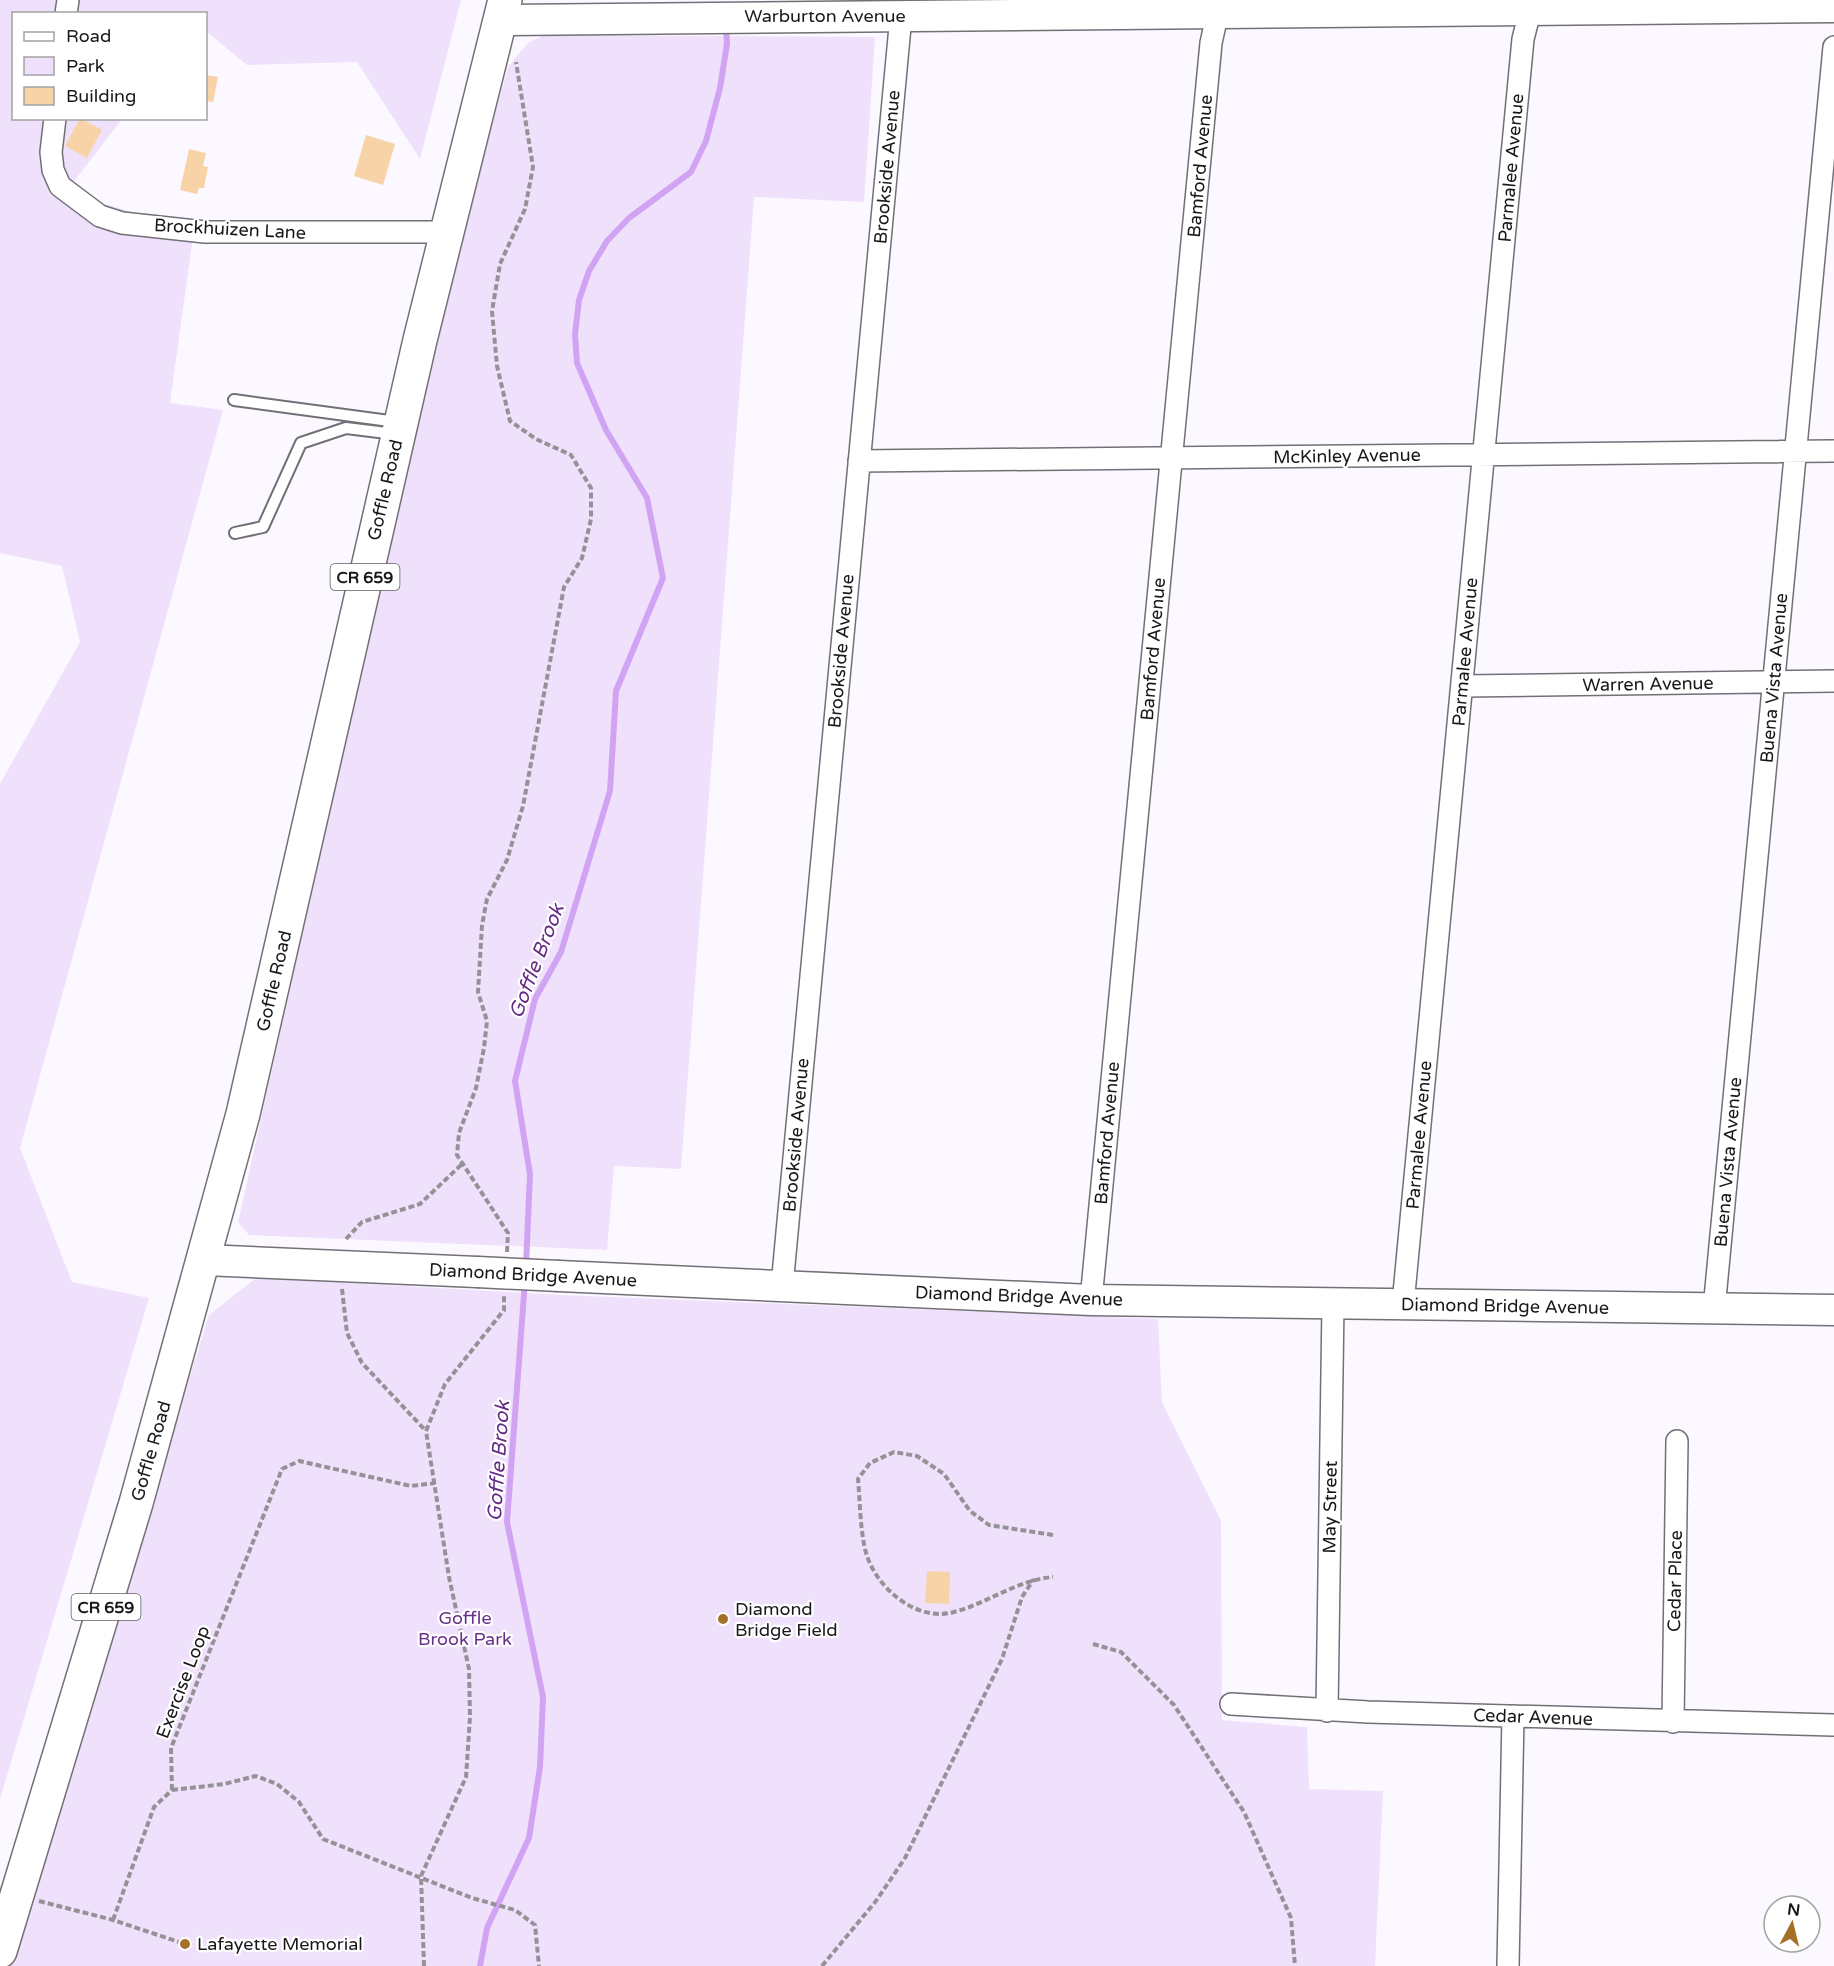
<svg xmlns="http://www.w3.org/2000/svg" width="1834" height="1966" font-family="'Varela Round',sans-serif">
<rect width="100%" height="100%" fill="#fcf8ff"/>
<path fill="#efe1fb" d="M 0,0 L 461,0 L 420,159 L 357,62 L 247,65 L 206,31 L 206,14 L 14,14 L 14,118 L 122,119 L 65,193 L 194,229 L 170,403 L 223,410 L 20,1148 L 72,1282 L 149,1298 L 0,1799 L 0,784 L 80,642 L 62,566 L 0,553 Z
M 545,35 L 875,37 L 864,202 L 754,197 L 681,1169 L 614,1166 L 607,1250 L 249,1235 L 238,1222 L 444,301 L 508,67 L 528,43 Z
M 256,1278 L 562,1295 L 1158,1319 L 1162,1402 L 1221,1521 L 1222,1720 L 1307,1727 L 1309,1789 L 1383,1791 L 1375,1966 L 9,1966 L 23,1909 L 209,1315 Z"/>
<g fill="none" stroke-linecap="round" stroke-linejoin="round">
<path stroke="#d1a4f3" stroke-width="6" d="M 526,1265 L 530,1174 L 515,1081 L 535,999 L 561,952 L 610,791 L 616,691 L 663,578 L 647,498 L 606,430 L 577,363 L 575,334 L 579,300 L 589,271 L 607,241 L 629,218 L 691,172 L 706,141 L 720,88 L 727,44 L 726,25
M 480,1966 L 487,1928 L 529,1838 L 540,1767 L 543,1697 L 507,1522 L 525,1281"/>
</g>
<path fill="#f8d3a7" d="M 206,75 L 218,77 L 213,102 L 206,101 Z
M 80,118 L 102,130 L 87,158 L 65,146 Z
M 366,135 L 395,144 L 383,185 L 354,176 Z
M 189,149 L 206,153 L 203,166 L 208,167 L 204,188 L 199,188 L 197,194 L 180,190 Z
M 927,1571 L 950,1572 L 949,1604 L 925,1603 Z"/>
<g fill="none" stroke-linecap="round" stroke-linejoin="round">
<defs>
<path id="lane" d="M 234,400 L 397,422
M 235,533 L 263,527 L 301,443 L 346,428 L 395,434"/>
<path id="street" d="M 66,14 L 68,0
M 55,118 L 51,152 L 53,170 L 60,186 L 100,216 L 122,223 L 205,232 L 445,232
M 859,461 L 1834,451
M 1462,686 L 1834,681
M 782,1286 L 901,16
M 1091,1300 L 1211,43 L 1220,2
M 1403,1304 L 1523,39 L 1533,0
M 1714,1309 L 1834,47
M 1231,1704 L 1368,1712 L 1834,1725
M 1327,1711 L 1333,1304
M 1673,1722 L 1677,1441
M 1508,1966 L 1513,1716"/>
<path id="secondary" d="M 500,20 L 1834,7
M 205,1260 L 477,1272
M 559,1276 L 1091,1300 L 1834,1310"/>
<path id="primary" d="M 0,1951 L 136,1503 L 243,1114 L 420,340 L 505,0"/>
</defs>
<use href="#lane" stroke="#736f76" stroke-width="14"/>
<use href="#street" stroke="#736f76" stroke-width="24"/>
<use href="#secondary" stroke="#736f76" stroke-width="33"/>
<use href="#primary" stroke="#736f76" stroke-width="36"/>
<path stroke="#959297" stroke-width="4" stroke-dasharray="6 3" stroke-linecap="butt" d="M 346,1239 L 362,1222 L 420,1204 L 462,1164
M 507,1252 L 508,1233 L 457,1155 L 459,1133 L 476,1088 L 484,1048 L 487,1021 L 478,992 L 482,925 L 487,899 L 507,860 L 523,806 L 564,587 L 582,558 L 591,519 L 591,488 L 571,455 L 536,439 L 510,421 L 497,366 L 492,311 L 500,264 L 525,209 L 533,167 L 516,62
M 342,1289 L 347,1333 L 362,1363 L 426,1431
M 1053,1535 L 989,1525 L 970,1511 L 944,1474 L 917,1456 L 894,1452 L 870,1463 L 858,1479 C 860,1502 860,1526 865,1549 C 873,1585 915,1623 954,1612 C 988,1603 1017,1580 1053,1577
M 1093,1644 L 1121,1652 L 1174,1705 L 1244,1812 L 1291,1918 L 1295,1966
M 172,1790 L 171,1748 L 282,1469 L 299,1461 L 411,1486 L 435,1483
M 172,1790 L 224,1784 L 256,1776 L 277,1784 L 299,1802 L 323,1839 L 472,1898 L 515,1910 L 535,1925 L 539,1966
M 39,1901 L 113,1920 L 185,1944
M 113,1920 L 154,1807 L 172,1790
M 424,1966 L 421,1876 L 466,1777 L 470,1717 L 469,1669 L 449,1577 L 426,1431 L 445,1384 L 504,1310 L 504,1295
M 822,1966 L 876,1901 L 905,1858 L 1002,1659 L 1022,1597 L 1034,1579"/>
<use href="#lane" stroke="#fff" stroke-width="10"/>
<use href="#street" stroke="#fff" stroke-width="21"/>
<use href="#secondary" stroke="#fff" stroke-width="30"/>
<use href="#primary" stroke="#fff" stroke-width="33"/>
<defs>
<path id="secondary-bridge" d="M 477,1272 L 559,1276"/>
</defs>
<use href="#secondary-bridge" stroke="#736f76" stroke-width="33" stroke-linecap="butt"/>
<use href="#secondary-bridge" stroke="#fff" stroke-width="30"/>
</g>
<g fill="#a47129" stroke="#fff" stroke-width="2">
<circle cx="723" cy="1619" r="6"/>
<circle cx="185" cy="1944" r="6"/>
</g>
<g text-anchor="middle" stroke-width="4.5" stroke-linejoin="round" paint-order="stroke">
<g fill="#fff" stroke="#5d5d5e" stroke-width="1.5">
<rect x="330.5" y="564" width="69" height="26" rx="4.5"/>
<rect x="71.5" y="1594" width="69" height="26" rx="4.5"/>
</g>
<g font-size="16" font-weight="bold" fill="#181719">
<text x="365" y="583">CR 659</text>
<text x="106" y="1613">CR 659</text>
</g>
<g font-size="18" fill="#181719" stroke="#fff">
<text x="825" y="22">Warburton Avenue</text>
<text transform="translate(1200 166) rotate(-85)" y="6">Bamford Avenue</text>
<text transform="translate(887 167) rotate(-85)" y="6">Brookside Avenue</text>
<text transform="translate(1511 168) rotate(-85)" y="6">Parmalee Avenue</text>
<text transform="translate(230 229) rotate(3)" y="6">Brockhuizen Lane</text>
<text transform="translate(1347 456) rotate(-1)" y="6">McKinley Avenue</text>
<text transform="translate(385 490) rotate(-77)" y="6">Goffle Road</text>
<text transform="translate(1153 649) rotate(-85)" y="6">Bamford Avenue</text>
<text transform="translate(841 651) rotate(-85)" y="6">Brookside Avenue</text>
<text transform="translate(1465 652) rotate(-85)" y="6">Parmalee Avenue</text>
<text transform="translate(1774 678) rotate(-85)" y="6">Buena Vista Avenue</text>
<text transform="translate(1648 684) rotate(-1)" y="6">Warren Avenue</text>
<text transform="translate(274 981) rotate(-77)" y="6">Goffle Road</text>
<text transform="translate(1107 1133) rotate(-85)" y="6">Bamford Avenue</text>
<text transform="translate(796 1135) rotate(-85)" y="6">Brookside Avenue</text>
<text transform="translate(1419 1135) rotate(-85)" y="6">Parmalee Avenue</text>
<text transform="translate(1728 1162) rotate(-85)" y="6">Buena Vista Avenue</text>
<text transform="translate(533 1275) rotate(3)" y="6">Diamond Bridge Avenue</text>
<text transform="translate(1019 1296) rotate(2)" y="6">Diamond Bridge Avenue</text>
<text transform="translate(1505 1306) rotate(1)" y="6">Diamond Bridge Avenue</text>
<text transform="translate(151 1451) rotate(-74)" y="6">Goffle Road</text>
<text transform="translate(1330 1507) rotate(-89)" y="6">May Street</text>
<text transform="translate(1675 1581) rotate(-89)" y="6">Cedar Place</text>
<text transform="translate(183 1682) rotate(-69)" y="6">Exercise Loop</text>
<text transform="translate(1533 1717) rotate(2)" y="6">Cedar Avenue</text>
</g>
<g font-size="18" fill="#181719" stroke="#fff" text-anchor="start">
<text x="735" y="1615">Diamond<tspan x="735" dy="21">Bridge Field</tspan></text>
<text x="197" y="1950">Lafayette Memorial</text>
</g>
<g font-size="18" fill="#672f8a" stroke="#fff">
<text x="465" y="1624">Goffle<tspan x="465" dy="21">Brook Park</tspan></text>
</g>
<g font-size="20" font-style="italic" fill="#642b86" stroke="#fff">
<text transform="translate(536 961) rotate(-69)" y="7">Goffle Brook</text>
<text transform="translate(498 1461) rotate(-86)" y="7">Goffle Brook</text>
</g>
</g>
<rect x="12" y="12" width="195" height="108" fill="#ffffff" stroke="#a3a2a3" stroke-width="1.5"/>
<rect x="24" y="32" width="30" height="9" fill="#ffffff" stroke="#a3a2a3" stroke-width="1.5"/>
<text x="66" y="42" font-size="18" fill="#181719">Road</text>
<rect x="24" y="57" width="30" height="18" fill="#efe1fb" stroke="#a3a2a3" stroke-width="1.5"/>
<text x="66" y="72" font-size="18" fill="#181719">Park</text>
<rect x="24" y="87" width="30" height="18" fill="#f8d3a7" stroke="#a3a2a3" stroke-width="1.5"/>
<text x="66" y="102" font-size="18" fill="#181719">Building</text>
<g transform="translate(1792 1924) rotate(7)"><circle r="28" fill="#ffffff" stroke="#a3a2a3" stroke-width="1.5"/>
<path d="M0-4.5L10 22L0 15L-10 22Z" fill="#a47129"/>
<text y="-9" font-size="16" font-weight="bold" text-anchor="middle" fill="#181719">N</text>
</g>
</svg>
